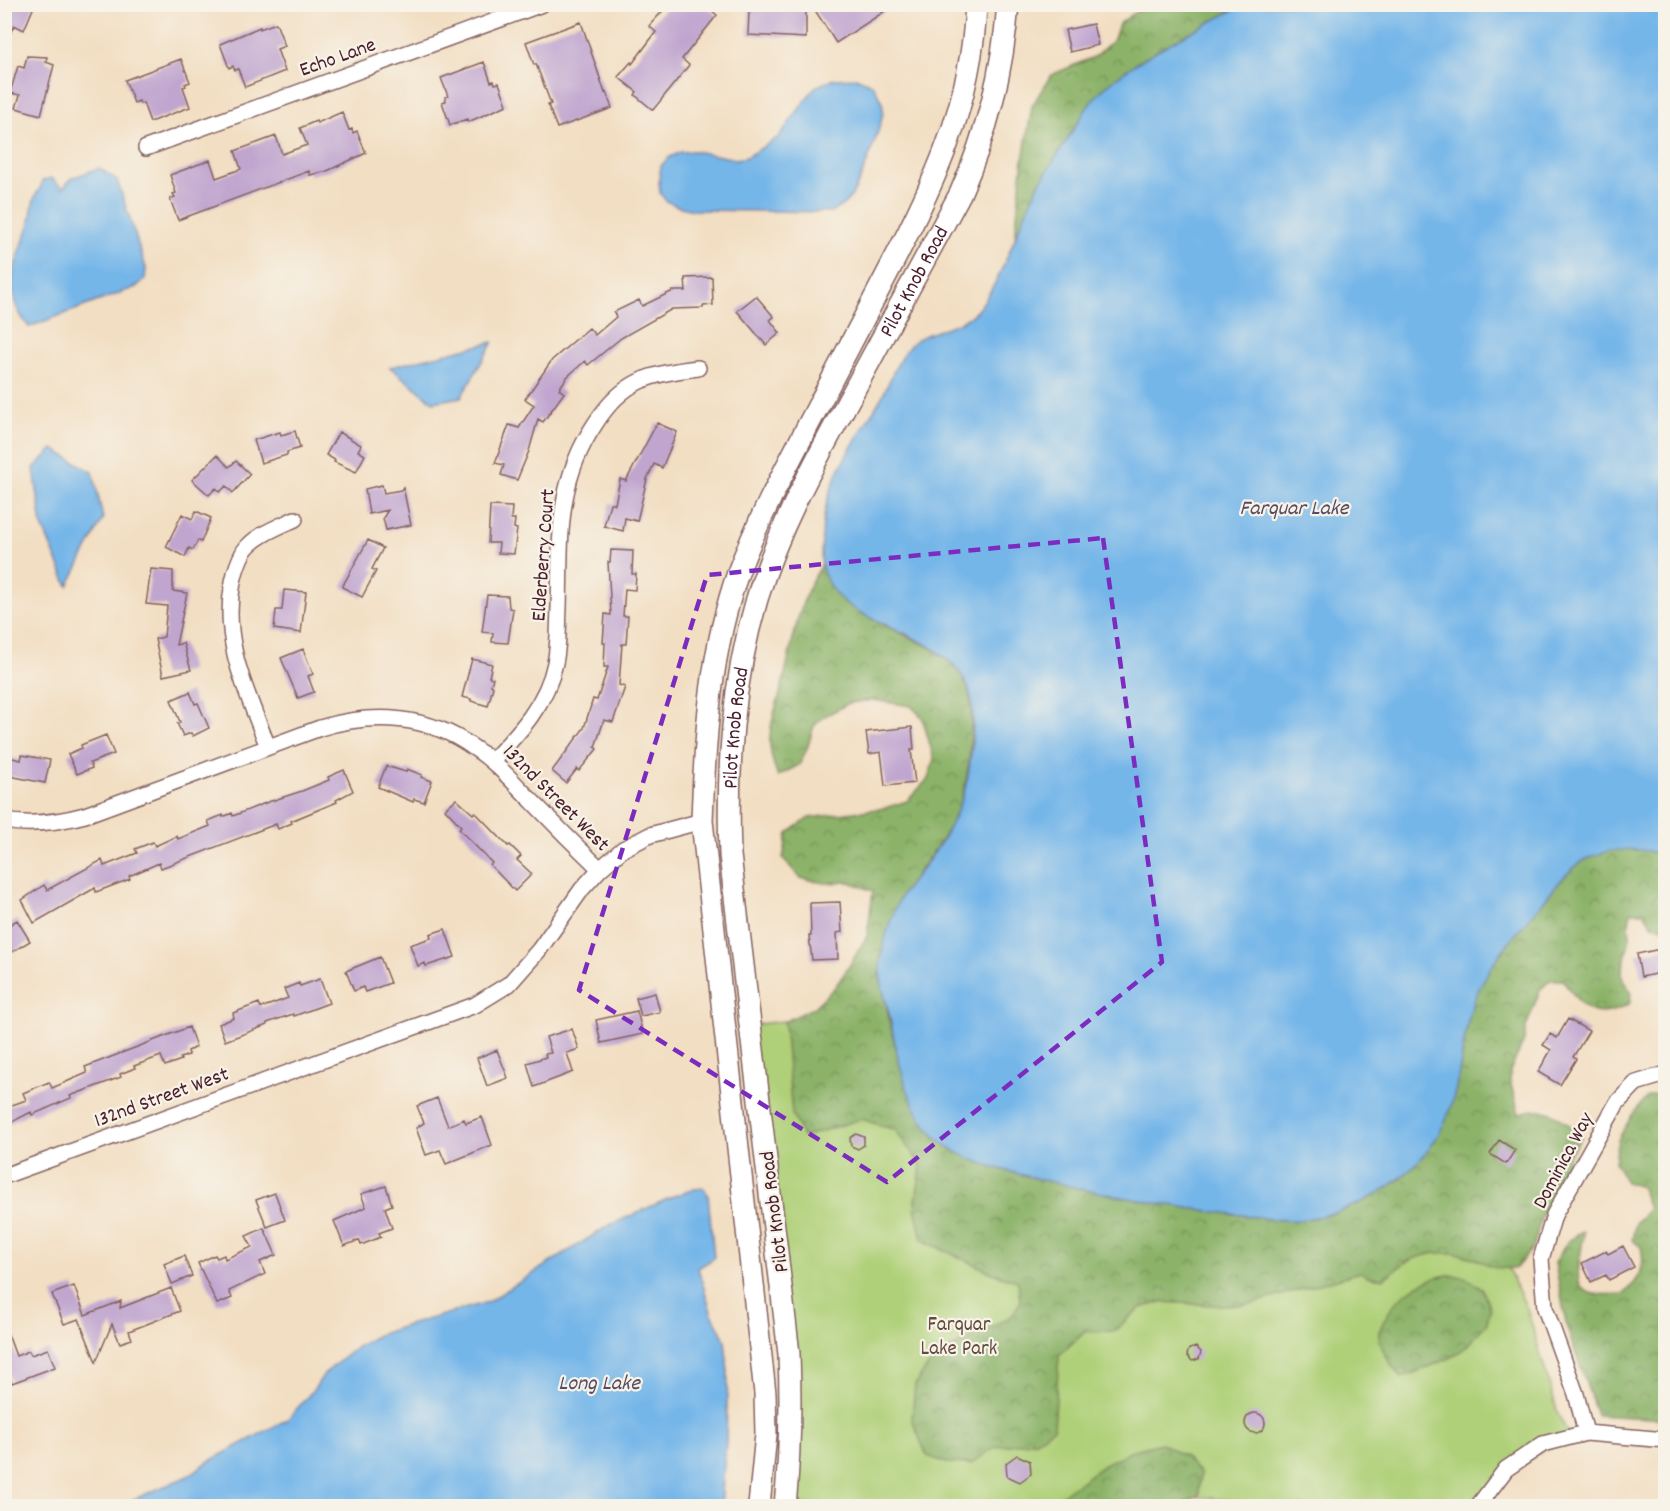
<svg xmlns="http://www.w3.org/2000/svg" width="1670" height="1511" font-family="Dekko,sans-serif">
<defs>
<pattern id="forest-crowns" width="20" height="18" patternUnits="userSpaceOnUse" patternTransform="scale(1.5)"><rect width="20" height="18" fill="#8bb268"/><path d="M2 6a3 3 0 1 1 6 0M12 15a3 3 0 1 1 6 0" fill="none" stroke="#749056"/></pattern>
</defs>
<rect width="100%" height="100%" fill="#f7f3e8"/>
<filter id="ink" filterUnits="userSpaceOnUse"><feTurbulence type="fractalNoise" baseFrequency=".0167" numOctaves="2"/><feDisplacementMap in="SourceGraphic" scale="12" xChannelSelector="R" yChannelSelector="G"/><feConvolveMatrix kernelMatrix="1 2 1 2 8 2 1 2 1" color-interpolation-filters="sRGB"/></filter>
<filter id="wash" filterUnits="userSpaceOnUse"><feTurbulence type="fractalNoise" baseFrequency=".008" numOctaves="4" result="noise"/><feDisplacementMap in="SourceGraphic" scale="24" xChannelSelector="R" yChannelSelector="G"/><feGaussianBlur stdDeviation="1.35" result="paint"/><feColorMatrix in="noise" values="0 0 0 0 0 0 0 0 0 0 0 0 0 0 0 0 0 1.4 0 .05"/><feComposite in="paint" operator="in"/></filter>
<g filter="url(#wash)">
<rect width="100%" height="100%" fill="#f2dec2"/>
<path fill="#afd078" stroke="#7c7852" stroke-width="1.5" d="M 887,1004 L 899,1060 L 919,1115 L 931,1132 L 948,1147 L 999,1168 L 1127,1198 L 1205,1211 L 1295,1221 L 1345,1209 L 1379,1192 L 1459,1163 L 1527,1309 L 1558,1414 L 1570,1437 L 1506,1469 L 1478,1506 L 1278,1506 L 1169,1493 L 1064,1506 L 785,1506 L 790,1456 L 751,1025 L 868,1011 Z"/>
<path fill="url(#forest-crowns)" stroke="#6a684a" stroke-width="1.5" d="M 1155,5 L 1243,5 L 1148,56 L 1121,74 L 1094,99 L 1037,187 L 1015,237 L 1022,166 L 1032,106 L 1051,75 L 1096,56 L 1114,39 L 1119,24 L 1134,13 Z
M 822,564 C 835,624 917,627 954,666 C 972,685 972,706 971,730 C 970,768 965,805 943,838 C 930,858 913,877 901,898 C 892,913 883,954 879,972 C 889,1015 903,1104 933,1134 C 967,1167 1027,1176 1072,1186 C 1129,1198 1185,1209 1242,1215 C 1259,1217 1280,1222 1297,1220 C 1317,1218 1340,1212 1358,1203 L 1440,1038 L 1563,857 L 1665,832 L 1665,928 L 1652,925 L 1644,912 L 1631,912 L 1629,922 L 1630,938 L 1622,971 L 1623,980 L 1631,992 L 1630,1003 C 1594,1024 1584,1010 1563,980 L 1550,980 L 1540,990 L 1526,1027 L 1524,1041 L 1510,1071 L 1510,1081 L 1519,1114 C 1547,1102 1561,1118 1582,1136 L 1569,1156 L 1541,1218 L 1534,1246 L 1516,1268 C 1495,1269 1494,1267 1475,1259 C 1455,1250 1431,1251 1411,1260 C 1401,1264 1392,1273 1383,1279 L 1367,1276 L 1361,1272 L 1250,1304 L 1227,1306 L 1162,1302 L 1140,1308 L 1114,1331 L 1085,1332 L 1059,1355 L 1054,1428 L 1036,1441 L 995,1447 L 971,1464 L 947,1463 L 927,1456 L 912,1420 L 915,1384 L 927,1367 L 943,1353 L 1012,1316 L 1020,1302 L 1018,1281 L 997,1275 L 922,1240 L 915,1208 L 921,1165 L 895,1130 L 861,1119 L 803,1137 L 792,1114 L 784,1022 L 813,1008 L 835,987 L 850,965 L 867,936 L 873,891 L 850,882 L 824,883 L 800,878 L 783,858 L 788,833 L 809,818 L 885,808 L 907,801 L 928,779 L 934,759 L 922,717 L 911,706 L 874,700 L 849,703 L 823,717 L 814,726 L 807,749 L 799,765 L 778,776 C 772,762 769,750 770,736 C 771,718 778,703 782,686 C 793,644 797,601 822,564 Z
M 1665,1092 L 1665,1134 L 1659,1150 L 1666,1183 L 1665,1419 L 1597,1415 L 1567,1328 L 1555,1263 L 1567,1242 L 1583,1231 C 1585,1250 1567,1286 1590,1293 C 1599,1296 1613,1294 1624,1294 C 1640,1279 1646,1269 1641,1247 L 1632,1240 L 1636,1222 L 1649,1209 L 1641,1187 L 1626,1182 L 1615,1163 L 1618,1140 L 1632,1115 L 1647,1097 Z
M 1448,1275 L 1465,1277 L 1483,1290 L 1490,1309 L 1487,1323 L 1465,1348 L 1450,1358 L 1401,1378 C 1392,1366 1378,1348 1379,1332 C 1380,1328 1383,1323 1385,1319 C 1396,1295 1422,1279 1448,1275 Z
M 1161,1443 L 1184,1456 L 1200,1473 L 1199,1496 L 1179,1506 L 1046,1506 L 1107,1463 L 1134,1450 Z"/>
<path fill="#75b6e9" stroke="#606a8a" stroke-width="1.5" d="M 1243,5 L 1666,5 L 1665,855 C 1638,848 1611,846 1585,860 C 1569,869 1554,888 1543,902 C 1515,935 1483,968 1471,1010 C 1460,1048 1461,1090 1443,1126 C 1424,1165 1387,1193 1346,1209 C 1332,1214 1314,1218 1300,1220 C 1281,1222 1260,1217 1241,1215 C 1162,1206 1084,1191 1007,1171 C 981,1164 952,1154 933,1134 C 904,1103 897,1053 889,1013 C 885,998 879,981 880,966 C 882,947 888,926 895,909 C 902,890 917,876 929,860 C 949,833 967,796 970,762 C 972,746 974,719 972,703 C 966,653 906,635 867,616 C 850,608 832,595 825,576 C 820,565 821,553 822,541 C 822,483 852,448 880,400 C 889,385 896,361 908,348 C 925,327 962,330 979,308 C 1003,278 1018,225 1036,190 C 1045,173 1057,156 1067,140 C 1076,127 1083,111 1093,100 C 1125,61 1199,29 1243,5 Z
M 858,78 L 872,84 C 877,92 883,100 883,110 C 883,123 860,183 852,195 C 847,203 839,208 830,212 L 693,210 L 677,206 L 666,201 L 660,193 L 659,181 L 661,166 L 668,158 L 681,152 L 694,151 L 736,159 L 747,157 L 779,137 L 815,87 L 834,79 Z
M 99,168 L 117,180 L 146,268 L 145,279 L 136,287 L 29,327 C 0,291 14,269 28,229 C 32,219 31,207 35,197 C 38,190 41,191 42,181 L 51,178 L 63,188 L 72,178 Z
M 493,342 L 461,397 L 433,402 L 390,367 Z
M 53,449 L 93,472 L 103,519 L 68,586 L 42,526 L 34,468 Z
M 704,1188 L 708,1195 L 714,1258 L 698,1268 L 711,1312 L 725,1340 L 728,1372 L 726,1441 L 721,1506 L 118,1506 L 188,1476 L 208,1462 L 288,1419 L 315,1388 L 324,1374 L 358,1346 L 378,1335 L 405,1326 L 488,1302 L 608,1226 L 676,1195 L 695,1189 Z"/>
<g id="blocks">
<path fill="#c0a5cf" d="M 4,4 L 35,4 L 24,30 L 14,25 L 4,48 Z
M 669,4 L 704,4 L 717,15 L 682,59 L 689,65 L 653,110 L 635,95 L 637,92 L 618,77 L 631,62 L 632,64 L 656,32 L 649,26 Z
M 756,4 L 806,4 L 806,38 L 748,35 L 749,11 L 752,11 L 752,7 L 756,8 Z
M 811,4 L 896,4 L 836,43 Z
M 581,22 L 605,93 L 606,92 L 612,108 L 557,128 L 548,105 L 551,104 L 536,64 L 534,65 L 526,42 Z
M 276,23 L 285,46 L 277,49 L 285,71 L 245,87 L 238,69 L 235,70 L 233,66 L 229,68 L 220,44 L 260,27 L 260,29 Z
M 1093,24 L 1098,45 L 1070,52 L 1065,30 Z
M 27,56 L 47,57 L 46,62 L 54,65 L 41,115 L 16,108 L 20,95 L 10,93 L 18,66 L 24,68 Z
M 181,59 L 190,82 L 185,84 L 186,86 L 183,87 L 190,107 L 150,122 L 143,103 L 140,104 L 139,101 L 134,103 L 125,80 Z
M 484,62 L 491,82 L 494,81 L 495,84 L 499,83 L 507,105 L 468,122 L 467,119 L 450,125 L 442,102 L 446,101 L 445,97 L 448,96 L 441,78 Z
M 342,112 L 349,130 L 352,129 L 353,133 L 357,131 L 366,153 L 327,171 L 310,175 L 309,171 L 178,220 L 170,199 L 175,197 L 173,194 L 176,193 L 170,175 L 210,160 L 216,178 L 241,169 L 235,151 L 276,136 L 282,154 L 307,145 L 300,128 L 316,121 L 317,123 Z
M 712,277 L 713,305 L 703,306 L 703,308 L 672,309 L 621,338 L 588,365 L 585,361 L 567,377 L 559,389 L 564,393 L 543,422 L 538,419 L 529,451 L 517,480 L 501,475 L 504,465 L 495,463 L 509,425 L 519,428 L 534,405 L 525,399 L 552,360 L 589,328 L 595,335 L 616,317 L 614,312 L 639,300 L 642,306 L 673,291 L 686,291 L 685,278 Z
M 756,296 L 774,317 L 770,320 L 780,333 L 766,345 L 737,311 Z
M 657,423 L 677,432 L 662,468 L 654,464 L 647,479 L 637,521 L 625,518 L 623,531 L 604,526 L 610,503 L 615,504 L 620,479 L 626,481 Z
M 295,431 L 300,448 L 287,452 L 287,455 L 261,463 L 254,440 L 280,432 L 281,435 Z
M 339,432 L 361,445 L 358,451 L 365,455 L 356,472 L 334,462 L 335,460 L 326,455 Z
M 217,455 L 229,467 L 236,461 L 250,474 L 233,493 L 226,486 L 220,492 L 216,488 L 209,495 L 192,480 Z
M 382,485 L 384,493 L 401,490 L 403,487 L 411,525 L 386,530 L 383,518 L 388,510 L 369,514 L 365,489 Z
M 490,506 L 512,507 L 511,519 L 515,519 L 514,528 L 517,529 L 514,554 L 498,553 L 499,543 L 488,543 Z
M 196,511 L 211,518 L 201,542 L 198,540 L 193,550 L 189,548 L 185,557 L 166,547 L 182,514 L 192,519 Z
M 368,540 L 383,548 L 372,569 L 376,571 L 362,597 L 342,587 Z
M 611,550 L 633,551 L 632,574 L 636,574 L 635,590 L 625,589 L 623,616 L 628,616 L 626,644 L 622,644 L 619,685 L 625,687 L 613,722 L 604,720 L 595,747 L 597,749 L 579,771 L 577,769 L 566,783 L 552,771 L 584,728 L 593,699 L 597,700 L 608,667 L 604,667 L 605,643 L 603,643 L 605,614 L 611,615 L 608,562 L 610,562 Z
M 151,569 L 173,571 L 173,591 L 187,593 L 176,645 L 183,643 L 191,670 L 163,676 L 155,639 L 164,637 L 167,606 L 146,604 Z
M 284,590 L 306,592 L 301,633 L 274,629 L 276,610 L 282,610 Z
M 487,595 L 508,596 L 509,608 L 513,609 L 508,643 L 492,642 L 493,633 L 482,632 Z
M 303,649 L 313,674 L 308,676 L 314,692 L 298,698 L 281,658 Z
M 472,659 L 492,664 L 489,677 L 493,678 L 491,685 L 493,687 L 488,706 L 471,701 L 471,699 L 462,697 Z
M 190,692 L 195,704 L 198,703 L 209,728 L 193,736 L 191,733 L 183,736 L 177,723 L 180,722 L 171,700 Z
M 912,727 L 914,750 L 911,750 L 915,783 L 885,786 L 881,752 L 869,754 L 866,732 Z
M 106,735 L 114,754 L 90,763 L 92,768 L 77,774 L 68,754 L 82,748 L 81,745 Z
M 22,755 L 50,760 L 45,783 L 4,775 L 4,756 L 21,760 Z
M 386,766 L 406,772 L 407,769 L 422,775 L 421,777 L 432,781 L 424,802 L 414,799 L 413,802 L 378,787 Z
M 344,770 L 353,791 L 336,800 L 337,802 L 291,821 L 292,823 L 278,829 L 276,824 L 161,868 L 159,863 L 129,876 L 130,879 L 96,892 L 95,888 L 34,923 L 22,900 L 44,885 L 47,890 L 102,860 L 104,866 L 137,853 L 135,849 L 153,842 L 155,846 L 177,836 L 178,839 L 210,826 L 208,821 L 223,815 L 223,817 L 232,813 L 233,816 L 268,802 L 302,791 L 329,780 L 328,777 Z
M 456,799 L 473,814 L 475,812 L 508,846 L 510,845 L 521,856 L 517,860 L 532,874 L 515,891 L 490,865 L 492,863 L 459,829 L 461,826 L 445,809 Z
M 840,902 L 842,932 L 837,933 L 838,959 L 812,960 L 809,936 L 811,936 L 810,903 Z
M 17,920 L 30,941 L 4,957 L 4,928 Z
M 445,929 L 455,957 L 426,966 L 425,963 L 418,966 L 410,945 L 431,938 L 430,934 Z
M 1665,948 L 1665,972 L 1641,977 L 1637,954 Z
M 380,957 L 390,983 L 365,992 L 363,987 L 354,991 L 346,971 Z
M 320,979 L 329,1003 L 294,1016 L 293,1014 L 267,1023 L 267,1025 L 225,1041 L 219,1024 L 234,1018 L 233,1013 L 259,1003 L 261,1008 L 288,998 L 284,989 L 299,983 L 300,986 Z
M 655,993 L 660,1012 L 641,1016 L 636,998 Z
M 637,1011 L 643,1034 L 601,1043 L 596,1020 Z
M 1568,1019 L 1589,1031 L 1573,1057 L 1576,1059 L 1560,1085 L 1538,1072 L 1551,1050 L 1543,1045 L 1550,1034 L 1557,1038 Z
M 189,1027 L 196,1047 L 188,1051 L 189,1055 L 180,1058 L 181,1060 L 165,1066 L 161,1056 L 134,1066 L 135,1068 L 120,1074 L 121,1077 L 70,1096 L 71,1098 L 32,1115 L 31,1112 L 4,1126 L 4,1108 L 26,1100 L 23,1093 L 49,1082 L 52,1088 L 87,1073 L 85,1067 Z
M 572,1029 L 579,1049 L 567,1053 L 573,1072 L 534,1087 L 527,1063 L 546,1057 L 545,1054 L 551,1053 L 546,1037 Z
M 497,1050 L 508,1078 L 487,1086 L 477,1058 Z
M 437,1098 L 448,1126 L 464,1119 L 466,1123 L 482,1117 L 492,1145 L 446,1164 L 440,1150 L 426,1155 L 416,1128 L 424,1123 L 417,1106 Z
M 856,1134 L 864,1137 L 864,1145 L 858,1149 L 851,1146 L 850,1138 Z
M 1499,1140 L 1515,1150 L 1506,1164 L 1490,1154 Z
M 386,1186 L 392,1205 L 385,1208 L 392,1228 L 379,1233 L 381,1237 L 361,1245 L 359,1240 L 344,1246 L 334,1221 L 366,1207 L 361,1194 Z
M 275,1193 L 285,1220 L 267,1227 L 256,1200 Z
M 264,1228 L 276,1255 L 260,1262 L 265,1274 L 229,1291 L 232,1298 L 217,1304 L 198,1263 L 215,1255 L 217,1258 L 224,1255 L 225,1259 L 252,1247 L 246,1236 Z
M 1623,1246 L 1634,1267 L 1609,1280 L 1606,1275 L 1591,1282 L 1582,1263 L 1606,1251 L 1608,1254 Z
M 184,1256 L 192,1276 L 172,1284 L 164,1264 Z
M 74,1286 L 85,1315 L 121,1301 L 120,1308 L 171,1288 L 180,1311 L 129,1331 L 132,1339 L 120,1343 L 112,1324 L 96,1362 L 79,1319 L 64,1324 L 52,1294 Z
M 6,1329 L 16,1356 L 29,1351 L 31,1355 L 48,1349 L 55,1367 L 12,1383 L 4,1363 L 4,1330 Z
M 1196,1347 L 1201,1352 L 1199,1359 L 1192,1361 L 1187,1355 L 1189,1349 Z
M1245 1423a10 10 0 1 1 20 0a10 10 0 1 1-20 0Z
M 1017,1455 L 1030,1461 L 1031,1474 L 1020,1482 L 1007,1476 L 1006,1463 Z"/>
</g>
</g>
<g filter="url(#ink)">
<use href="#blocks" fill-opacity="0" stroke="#856260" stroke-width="1.5"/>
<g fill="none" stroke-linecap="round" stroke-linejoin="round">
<defs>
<path id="street" d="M 146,148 L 542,4
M 268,747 C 247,692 221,642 233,582 C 235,572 239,560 244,551 C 254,536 278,527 295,519
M 492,761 C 519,733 547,703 555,663 C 559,645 558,626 559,608 C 561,540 555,484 595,424 C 623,380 649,374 698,368
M 4,821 C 32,826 59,822 85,815 L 320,728 C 373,712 429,715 474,748 C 496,762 513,782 532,801 C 554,824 577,847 600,869
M 4,1176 L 475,1005 L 509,984 L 539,950 L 582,889 L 600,869 L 623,849 L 650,835 L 702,821
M 1586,1433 L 1576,1394 L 1545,1308 L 1541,1259 L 1554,1215 L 1617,1103 L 1636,1083 L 1666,1074
M 1478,1506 L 1506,1469 L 1543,1444 L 1586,1433 L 1666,1440"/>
<g id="secondary">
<path d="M 759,1506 L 766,1434 L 765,1393 L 702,821 C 705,736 710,651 739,570 C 757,523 780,479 803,435 C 831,381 859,327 887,274 C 933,186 972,106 976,4"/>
<path id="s1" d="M 785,1506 C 790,1455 791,1405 789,1354 L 730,855 C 727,768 732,683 757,599 C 779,526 816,460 852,394 C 888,327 924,261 960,194 C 987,134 1003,70 1008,4"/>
</g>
</defs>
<use href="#street" stroke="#856260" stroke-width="18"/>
<use href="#secondary" stroke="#856260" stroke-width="24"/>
<use href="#street" stroke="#fff" stroke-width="15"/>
<use href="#secondary" stroke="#fff" stroke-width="21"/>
</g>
</g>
<path fill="none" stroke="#7b2cbf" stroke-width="4.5" stroke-dasharray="12 8" stroke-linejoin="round" d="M 1103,538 L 1162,962 L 887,1182 L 579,990 L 707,575 Z"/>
<g text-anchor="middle" stroke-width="4.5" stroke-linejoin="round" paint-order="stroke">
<g font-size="21" fill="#4a1f2b" stroke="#f7f3e8">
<text transform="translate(337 56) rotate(-20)" y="7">Echo Lane</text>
<text dy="7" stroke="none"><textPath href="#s1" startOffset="1268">Pilot Knob Road</textPath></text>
<text transform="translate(542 555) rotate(-86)" y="7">Elderberry Court</text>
<text dy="7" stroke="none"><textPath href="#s1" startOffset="782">Pilot Knob Road</textPath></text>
<text transform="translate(557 797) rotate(45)" y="7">132nd Street West</text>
<text transform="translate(161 1096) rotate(-20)" y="7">132nd Street West</text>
<text transform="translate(1562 1160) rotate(-62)" y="7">Dominica Way</text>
<text transform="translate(773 1212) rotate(-97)" y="7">Pilot Knob Road</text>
</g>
<g font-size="21" fill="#634b3e" stroke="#f7f3e8">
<text x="959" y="1330">Farquar<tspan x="959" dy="24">Lake Park</tspan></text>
</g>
<g font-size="22" font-style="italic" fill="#574c64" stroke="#f7f3e8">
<text x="1294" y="514">Farquar Lake</text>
<text x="599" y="1389">Long Lake</text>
</g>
</g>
<rect width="1670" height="1511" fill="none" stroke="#f7f3e8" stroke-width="24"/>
</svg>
